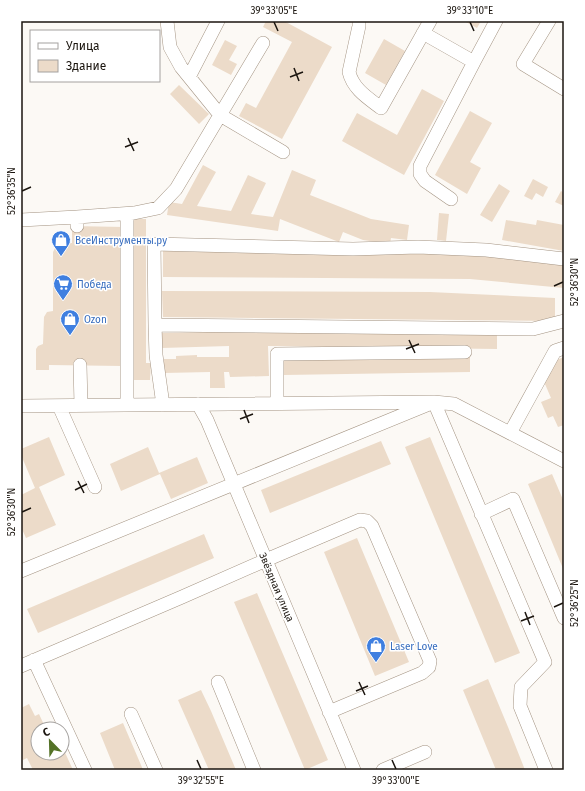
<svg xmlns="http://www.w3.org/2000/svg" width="585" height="791" font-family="'Fira Sans',sans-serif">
<rect width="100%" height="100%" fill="#fcf9f5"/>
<path fill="#ecdbc9" d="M 266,21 L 284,21 L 332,47 L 282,139 L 239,116 L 246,103 L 256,108 L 292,42 L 263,27 Z
M 464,21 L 481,21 L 477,28 Z
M 384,39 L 405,51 L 386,85 L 365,73 Z
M 225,40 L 237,46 L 229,60 L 237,64 L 231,75 L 212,65 Z
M 179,85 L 209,114 L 199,124 L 170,94 Z
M 422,89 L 444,101 L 404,175 L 342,141 L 357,113 L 397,135 Z
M 470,111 L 492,123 L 470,162 L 481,168 L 467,194 L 435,175 Z
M 203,165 L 216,172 L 197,206 L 231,211 L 248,175 L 266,183 L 251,214 L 273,217 L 292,170 L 316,180 L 310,195 L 371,219 L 409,225 L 407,240 L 391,238 L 390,244 L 363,240 L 343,232 L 339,242 L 280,219 L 278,231 L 167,215 L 169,202 L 182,204 Z
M 533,179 L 548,187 L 543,197 L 536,193 L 532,200 L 524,196 Z
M 499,184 L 510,191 L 492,222 L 480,215 Z
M 561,191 L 564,193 L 564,206 L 555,202 Z
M 439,213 L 449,214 L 446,241 L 437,240 Z
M 130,219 L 146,219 L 146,363 L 151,363 L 150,380 L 130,380 Z
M 506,220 L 536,225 L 537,220 L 564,225 L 564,251 L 502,240 Z
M 72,226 L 124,227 L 122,366 L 49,365 L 49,370 L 36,370 L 36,349 L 38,346 L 43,344 L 44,317 L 47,312 L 53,311 L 53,252 L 56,246 L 63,243 L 72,243 Z
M 163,251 L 470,254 L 564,262 L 564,288 L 470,279 L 163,277 Z
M 162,291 L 430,292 L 555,298 L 555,321 L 163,317 Z
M 268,331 L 497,334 L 497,349 L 268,346 L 269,376 L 230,377 L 229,372 L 224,372 L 225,388 L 210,388 L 210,372 L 164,373 L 164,359 L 176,359 L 176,356 L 197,355 L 197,357 L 229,357 L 229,346 L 162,348 L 161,333 Z
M 470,357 L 470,372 L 284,375 L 284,359 Z
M 564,357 L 564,425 L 558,427 L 553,416 L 548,418 L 541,402 L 551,398 L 542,377 L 546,364 Z
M 49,437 L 65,475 L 39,487 L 56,525 L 26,538 L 21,527 L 21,495 L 35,488 L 21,455 L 21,449 Z
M 430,437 L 520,653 L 495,663 L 405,447 Z
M 381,441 L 391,464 L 270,513 L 261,490 Z
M 148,447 L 159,473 L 197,457 L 208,483 L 171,499 L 160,474 L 121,491 L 110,464 Z
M 552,474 L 564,502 L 564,571 L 528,484 Z
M 204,534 L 214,558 L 38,633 L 27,609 Z
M 357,538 L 409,662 L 375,676 L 324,552 Z
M 257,593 L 328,760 L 305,770 L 234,602 Z
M 488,679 L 508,727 L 525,770 L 496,770 L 463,690 Z
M 201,690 L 211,711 L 236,770 L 209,770 L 178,700 Z
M 29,704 L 35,716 L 39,714 L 46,729 L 38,729 L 38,753 L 62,753 L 62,746 L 73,770 L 33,770 L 27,758 L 23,760 L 21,757 L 21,708 Z
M 123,723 L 141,765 L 143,770 L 115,770 L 100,733 Z"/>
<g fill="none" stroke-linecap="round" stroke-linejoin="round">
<defs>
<path id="minor" d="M 167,21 L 170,47 L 181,67 L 220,115 L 283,152
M 359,21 L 359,26 L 349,72 C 353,89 368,98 381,108 L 430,21
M 549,21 L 523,64 L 564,89
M 423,33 L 474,62 L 420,166 L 420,174 L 425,181 L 451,199
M 474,62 L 496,21
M 189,77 L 218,21
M 127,214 L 127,405
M 21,220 L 77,217
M 77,226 L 77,217 L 134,213 L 158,208 L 176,189 L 263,43
M 155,325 L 533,329 L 564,321
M 80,365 L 81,405
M 277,403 L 277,354 L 465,352
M 198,404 L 207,420 L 354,770
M 163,405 L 156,355 L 155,325 L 154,244 L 353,249 L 418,247 L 486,250 L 564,259
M 21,406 L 434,402 L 454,404 L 564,461
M 59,406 L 95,487
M 510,433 L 555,351 L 564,348
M 481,514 L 513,499 L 564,618
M 21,571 L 434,402 L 545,662 L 521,687 L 520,706 L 546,770
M 34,660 L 85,770
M 21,666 L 182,597 L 266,560 L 360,520 L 367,521 L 372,526 L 430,661 L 429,667 L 422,673 L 329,712
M 218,682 L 254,770
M 131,714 L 156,770
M 383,770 L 425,752"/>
</defs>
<use href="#minor" stroke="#a49483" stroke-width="14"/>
<use href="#minor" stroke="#fff" stroke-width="13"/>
</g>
<path fill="none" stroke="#1b150f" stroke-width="1.5" d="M 274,22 L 278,31M 470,22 L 474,31M 294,68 L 299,81M 290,77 L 303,72M 128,138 L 134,151M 125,147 L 138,142M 22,191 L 31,187M 554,286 L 563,282M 409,340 L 415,353M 406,349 L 419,344M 244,410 L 249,423M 240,419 L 253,414M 78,481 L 84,493M 75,490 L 87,484M 22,512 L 31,508M 554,607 L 563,603M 525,612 L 530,625M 521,621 L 534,616M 359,682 L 365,695M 356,691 L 368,686M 197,760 L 201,769M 392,760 L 396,769"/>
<defs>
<symbol id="shop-pin" viewBox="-11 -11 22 30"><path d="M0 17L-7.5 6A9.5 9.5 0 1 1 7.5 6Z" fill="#3f7fe0" stroke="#fff"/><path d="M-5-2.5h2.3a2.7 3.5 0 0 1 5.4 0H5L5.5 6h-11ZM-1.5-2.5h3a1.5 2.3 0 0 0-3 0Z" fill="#fff"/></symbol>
<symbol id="supermarket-pin" viewBox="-11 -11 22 30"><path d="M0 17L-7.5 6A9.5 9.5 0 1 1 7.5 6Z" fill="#3f7fe0" stroke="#fff"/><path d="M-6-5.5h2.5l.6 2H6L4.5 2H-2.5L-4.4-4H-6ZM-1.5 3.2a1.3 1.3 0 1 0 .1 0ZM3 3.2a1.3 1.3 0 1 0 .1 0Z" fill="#fff"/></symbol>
</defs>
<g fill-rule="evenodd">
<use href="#shop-pin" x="50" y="229" width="22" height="30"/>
<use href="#supermarket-pin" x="52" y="273" width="22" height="30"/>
<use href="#shop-pin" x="59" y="308" width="22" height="30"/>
<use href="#shop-pin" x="365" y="635" width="22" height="30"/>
</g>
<g text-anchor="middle" stroke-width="3" stroke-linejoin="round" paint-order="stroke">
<g font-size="10" fill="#366cbe" stroke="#fff" text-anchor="start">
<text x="75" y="244">ВсеИнструменты.ру</text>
<text x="77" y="288">Победа</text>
<text x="84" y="323">Ozon</text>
<text x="390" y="650">Laser Love</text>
</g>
<g font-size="10" fill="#1b150f" stroke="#fff">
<text transform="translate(277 587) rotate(67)" y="4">Звёздная улица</text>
</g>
</g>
<rect width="585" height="791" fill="none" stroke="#ffffff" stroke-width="44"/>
<rect x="30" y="30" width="130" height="52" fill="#ffffff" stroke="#a4a19f"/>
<rect x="38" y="43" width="20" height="6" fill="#ffffff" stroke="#a4a19f"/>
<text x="66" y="50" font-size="12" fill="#1b150f">Улица</text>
<rect x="38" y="60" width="20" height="12" fill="#ecdbc9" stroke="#a4a19f"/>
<text x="66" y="70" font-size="12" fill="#1b150f">Здание</text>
<g transform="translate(50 741) rotate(337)"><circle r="19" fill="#ffffff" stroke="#a4a19f"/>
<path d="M0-3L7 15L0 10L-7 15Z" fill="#547227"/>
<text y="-6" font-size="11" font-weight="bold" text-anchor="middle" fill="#1b150f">С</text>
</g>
<rect x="22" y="22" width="541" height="747" fill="none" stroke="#1b150f" stroke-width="1.5"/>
<g font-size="10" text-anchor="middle" fill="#1b150f">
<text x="274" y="14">39°33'05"E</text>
<text x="470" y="14">39°33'10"E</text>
<text transform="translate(11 191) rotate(-90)" y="4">52°36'35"N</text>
<text transform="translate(574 282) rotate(-90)" y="4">52°36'30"N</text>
<text transform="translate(11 512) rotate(-90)" y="4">52°36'30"N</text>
<text transform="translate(574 603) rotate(-90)" y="4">52°36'25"N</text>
<text x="201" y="784">39°32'55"E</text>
<text x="396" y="784">39°33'00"E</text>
</g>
</svg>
